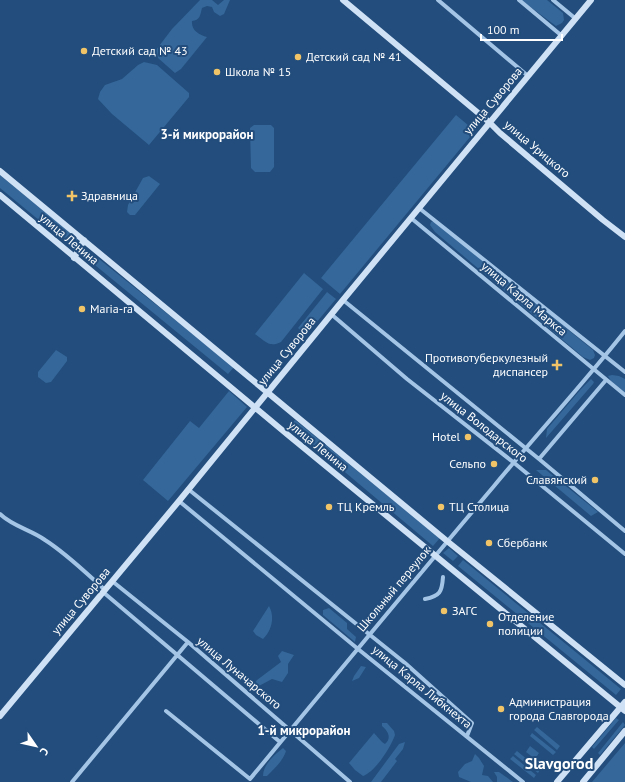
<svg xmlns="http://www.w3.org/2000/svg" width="625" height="782" font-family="'PT Sans',sans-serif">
<rect width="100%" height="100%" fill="#224d7c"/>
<path fill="#35679a" d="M 200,0 L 212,0 L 218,5 L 224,0 L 230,0 L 224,14 L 220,16 L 214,12 L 212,7 L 207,6 L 202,8 C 200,16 200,20 192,21 C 191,30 199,35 207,37 L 181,69 L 175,73 L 158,58 L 156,50 L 172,29 Z
M 521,0 L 547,0 L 563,13 L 564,20 L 562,23 L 556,26 Z
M 144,62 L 157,65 L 189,93 L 189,97 L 149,145 L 112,114 L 98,99 L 100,92 L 105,85 L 122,79 L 138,65 Z
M 456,115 L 475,131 L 340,294 L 321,278 Z
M 254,125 L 271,125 L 274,128 L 274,167 L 270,172 L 255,172 L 251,168 L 250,128 Z
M 0,175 L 78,239 L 75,242 L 71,240 L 68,244 L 0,188 Z
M 149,176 L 160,184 L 135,215 L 130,215 L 127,212 L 128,205 L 143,178 Z
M 434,221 L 593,350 L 595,355 L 594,358 L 590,360 L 583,357 L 435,232 L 430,225 L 431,222 Z
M 89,251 L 234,367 L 228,374 L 79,252 Z
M 304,273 L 323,289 L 281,342 C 269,348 265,341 255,334 Z
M 327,292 L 336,299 L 306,335 L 298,328 Z
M 56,350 L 67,357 L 67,361 L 51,382 L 46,383 L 38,377 L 38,372 Z
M 612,375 L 619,376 L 625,379 L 625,393 L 611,381 L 608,376 Z
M 591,379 L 594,382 L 593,384 L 546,438 L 547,429 L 581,389 Z
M 229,391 L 247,407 L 168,501 L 143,480 L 190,421 L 199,428 Z
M 295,420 L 440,538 L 433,546 L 290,426 Z
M 536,470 L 546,470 L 598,512 L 591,516 Z
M 449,548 L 458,556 L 453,561 L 443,553 Z
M 463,560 L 621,689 L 616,695 L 458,566 Z
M 269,606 C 275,617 272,630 263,639 L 256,635 L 253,631 Z
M 329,608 L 347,623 L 347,629 L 356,637 L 355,642 L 323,615 L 323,610 Z
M 282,651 L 294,655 L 288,664 L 288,673 L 282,682 L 272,679 L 257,687 L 254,684 L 257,680 L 281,662 L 278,656 Z
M 361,666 L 366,667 L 359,678 L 352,681 L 354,676 Z
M 616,718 L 619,720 L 594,749 L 592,747 Z
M 623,722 L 625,725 L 600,755 L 598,753 Z
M 382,723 L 387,723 L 394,731 L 395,735 C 391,747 375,772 363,776 L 355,770 L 349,763 L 374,733 L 382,742 L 385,744 C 392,738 388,731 382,726 Z
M 537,727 L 560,746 L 557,750 L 534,730 Z
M 532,733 L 556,752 L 553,755 L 530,736 Z
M 405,742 L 403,749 L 395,759 L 397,761 L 381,782 L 371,782 L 399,744 Z
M 625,743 L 625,782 L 592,782 Z
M 530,746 L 539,753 L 535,759 L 526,752 Z
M 283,748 L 286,751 C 283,761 274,769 267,776 L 263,776 C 263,765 274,755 283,748 Z
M 517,751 L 540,770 L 538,773 L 514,754 Z
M 475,754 L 479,758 L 484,766 L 482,775 L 488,776 L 493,782 L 471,782 L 459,777 L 458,772 L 465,764 L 472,761 Z
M 513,756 L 536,775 L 534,778 L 510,759 Z
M 494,772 L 499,772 L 513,782 L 497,782 L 497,777 Z"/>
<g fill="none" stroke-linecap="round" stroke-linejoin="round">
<path stroke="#a5c5e6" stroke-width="4" d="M 438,0 L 528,76
M 519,0 L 562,36
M 553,0 L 576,19
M 419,208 L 625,372
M 411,218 L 625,395
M 343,300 L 539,459 L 625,531
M 331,314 L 407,379 L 513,462 L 625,554
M 539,459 L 606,380
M 188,489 L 405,663 L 472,723 L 467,736
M 179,501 L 358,649 L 523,782
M 0,514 C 12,526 31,530 45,540 C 67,554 86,573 105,590
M 112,581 L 188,642 L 350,782
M 103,592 L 280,742
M 425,599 C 440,596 442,592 443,577
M 166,711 L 250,779 C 331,681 412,583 494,486 C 537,434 583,384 625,331
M 72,782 L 188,642"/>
<path stroke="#cfe1f5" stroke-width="6" d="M 343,0 L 489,122 L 500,133 L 603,220 L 625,237
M 0,171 L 447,541 L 625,685
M 0,195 L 288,435 L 625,711
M 74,258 L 84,240
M 0,716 L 179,501 L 343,300 L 591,0
M 557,782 L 625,702
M 583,782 L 625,731"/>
</g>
<g fill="#f1c468" stroke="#224d7c" stroke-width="1.5">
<circle cx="84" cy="51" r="4"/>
<circle cx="298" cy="57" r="4"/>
<circle cx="217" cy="72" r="4"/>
<path d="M70 190h4v4h4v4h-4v4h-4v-4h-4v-4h4z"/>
<circle cx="82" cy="309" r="4"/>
<path d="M555 359h4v4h4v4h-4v4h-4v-4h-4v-4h4z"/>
<circle cx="468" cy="437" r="4"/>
<circle cx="494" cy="464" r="4"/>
<circle cx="595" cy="480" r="4"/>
<circle cx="329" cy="507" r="4"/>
<circle cx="441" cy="507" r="4"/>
<circle cx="489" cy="543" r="4"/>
<circle cx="444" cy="611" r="4"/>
<circle cx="490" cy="624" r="4"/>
<circle cx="501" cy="709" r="4"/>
</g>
<g text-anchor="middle" stroke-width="4" stroke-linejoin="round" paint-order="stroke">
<g font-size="12" fill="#fff" stroke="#224d7c" text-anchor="start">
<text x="92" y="55">Детский сад № 43</text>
<text x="306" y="61">Детский сад № 41</text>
<text x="225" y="76">Школа № 15</text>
<text x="81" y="200">Здравница</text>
<text x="90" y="313">Maria-ra</text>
<text x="548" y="362" text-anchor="end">Противотуберкулезный<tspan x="548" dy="14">диспансер</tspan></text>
<text x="460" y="441" text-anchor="end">Hotel</text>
<text x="486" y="468" text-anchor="end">Сельпо</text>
<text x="587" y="484" text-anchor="end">Славянский</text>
<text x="337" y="511">ТЦ Кремль</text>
<text x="449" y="511">ТЦ Столица</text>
<text x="497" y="547">Сбербанк</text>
<text x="452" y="615">ЗАГС</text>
<text x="498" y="621">Отделение<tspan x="498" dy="14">полиции</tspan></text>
<text x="509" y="706">Администрация<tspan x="509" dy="14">города Славгорода</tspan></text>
</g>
<g font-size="12" fill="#fff" stroke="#224d7c">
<text transform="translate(493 101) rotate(-50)" y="4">улица Суворова</text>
<text transform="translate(537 149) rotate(40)" y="4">улица Урицкого</text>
<text transform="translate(69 239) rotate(40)" y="4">улица Ленина</text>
<text transform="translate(524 299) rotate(40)" y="4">улица Карла Маркса</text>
<text transform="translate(287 351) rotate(-51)" y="4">улица Суворова</text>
<text transform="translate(484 427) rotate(38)" y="4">улица Володарского</text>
<text transform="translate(318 446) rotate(39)" y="4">улица Ленина</text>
<text transform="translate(394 589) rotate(-50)" y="4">Школьный переулок</text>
<text transform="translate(81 601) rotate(-50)" y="4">улица Суворова</text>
<text transform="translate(239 673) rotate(40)" y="4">улица Луначарского</text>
<text transform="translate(422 687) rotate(39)" y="4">улица Карла Либкнехта</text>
</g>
<g font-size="13" font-weight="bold" fill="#fff" stroke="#224d7c">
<text x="207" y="139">3-й микрорайон</text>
<text x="304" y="735">1-й микрорайон</text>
</g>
<g font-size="16" font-weight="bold" fill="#fff" stroke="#224d7c">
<text x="559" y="769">Slavgorod</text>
</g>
</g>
<g transform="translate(36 746) rotate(124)" stroke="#224d7c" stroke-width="3" paint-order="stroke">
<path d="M0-3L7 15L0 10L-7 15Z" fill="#ffffff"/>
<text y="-6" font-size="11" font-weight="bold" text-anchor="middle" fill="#ffffff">С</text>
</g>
<path d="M481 34v6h81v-6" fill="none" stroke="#ffffff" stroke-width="2"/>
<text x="487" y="34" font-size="12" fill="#ffffff" stroke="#224d7c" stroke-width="3" paint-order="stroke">100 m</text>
</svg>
